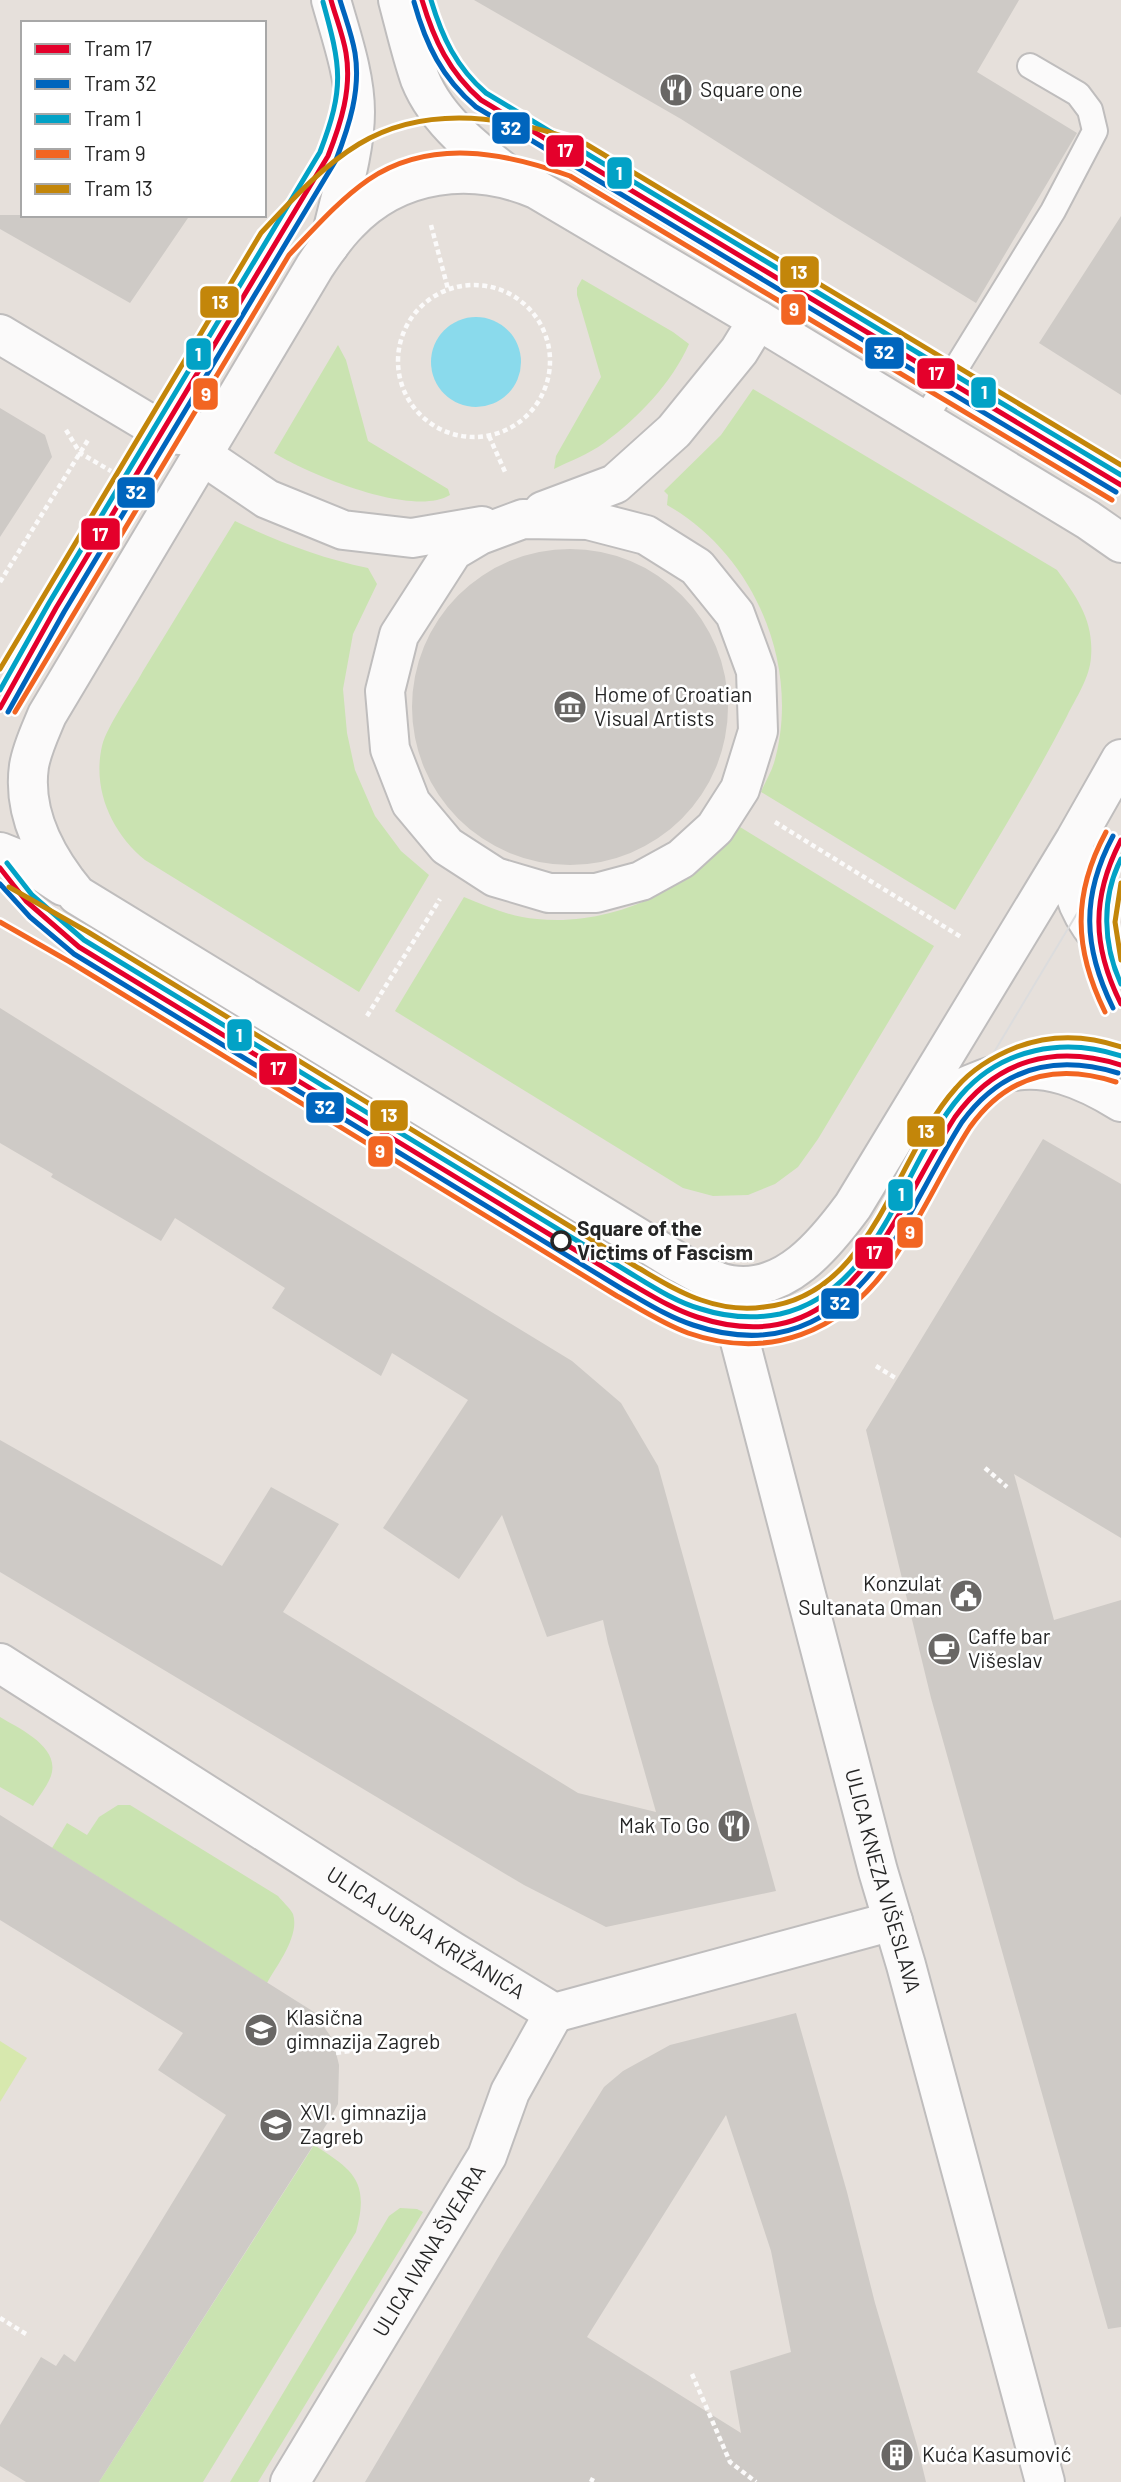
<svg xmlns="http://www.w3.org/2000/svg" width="1121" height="2482" font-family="Barlow,sans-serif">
<rect width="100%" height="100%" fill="#e6e0db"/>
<path fill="#cae3b1" d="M 582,279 L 673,332 L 689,344 C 671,384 639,417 604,443 C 589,454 570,461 554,469 L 556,456 L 601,377 L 577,295 L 577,288 Z
M 338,345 L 346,360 L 368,441 L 448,489 L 450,495 C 412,518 309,474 274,453 Z
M 753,389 L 1057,570 C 1077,597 1094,621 1091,657 C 1090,677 1076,698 1067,716 C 1033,782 993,846 955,910 L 761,792 C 765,782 771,773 774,763 C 802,666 754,554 667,505 L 668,495 L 664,491 L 721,435 Z
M 235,521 C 278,542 321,558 368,568 L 377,584 L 353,634 L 343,689 L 347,733 L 355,770 L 375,816 L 401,851 L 429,875 L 359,992 L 145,860 C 112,833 92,790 102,746 C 107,726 132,691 143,671 C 174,621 204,571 235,521 Z
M 740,827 L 934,946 L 818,1139 L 798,1167 L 775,1184 L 748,1195 L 713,1196 L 683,1188 L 395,1011 L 464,897 C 488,907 511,917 537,919 C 612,927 695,888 740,827 Z
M 0,1717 C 18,1728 57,1745 52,1772 C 50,1783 39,1796 33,1806 L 0,1787 Z
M 118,1805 L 130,1805 L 278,1896 C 282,1901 290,1908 293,1914 C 300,1936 277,1965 267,1983 L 52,1848 L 67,1823 L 87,1835 L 99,1817 Z
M 314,2145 C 353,2170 370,2181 356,2232 L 203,2482 L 99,2482 Z
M 400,2208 L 417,2209 L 423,2212 L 258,2482 L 230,2482 L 389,2216 Z"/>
<path fill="#d7e8ae" d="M 0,2041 L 27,2058 L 0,2102 Z"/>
<path fill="#8adaec" d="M431 362a45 45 0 1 1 90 0a45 45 0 1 1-90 0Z"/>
<path fill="#cecac6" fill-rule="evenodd" d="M 474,0 L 1019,0 L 977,72 L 1077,133 L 976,303 L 834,216 L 681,119 Z
M 0,215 L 190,215 L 130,303 L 0,229 Z
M 1121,216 L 1121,395 L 1039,343 Z
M 0,408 L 45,435 L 52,457 L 0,537 Z
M412 707a158 158 0 1 1 316 0a158 158 0 1 1-316 0Z
M 0,1008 L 257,1169 L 572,1361 L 621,1403 L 658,1466 L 776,1891 L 606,1927 L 524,1885 L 0,1572 L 0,1440 L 222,1566 L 271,1487 L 339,1524 L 283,1612 L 578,1793 L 656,1812 L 608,1643 L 603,1620 L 547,1637 L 502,1515 L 459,1579 L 383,1528 L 468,1400 L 392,1353 L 381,1376 L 272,1308 L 285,1288 L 175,1218 L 161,1241 L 51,1177 L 53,1174 L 0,1143 Z
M 1043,1139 L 1121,1184 L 1121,1538 L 1014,1474 L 1054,1620 L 1121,1600 L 1121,2327 L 1108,2329 L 931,1698 L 866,1430 Z
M 0,1815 L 314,2012 L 333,2040 L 339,2065 L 338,2104 L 330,2119 L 99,2482 L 26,2482 L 0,2466 L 0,2425 L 41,2357 L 56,2366 L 64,2354 L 75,2362 L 226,2115 L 158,2070 L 183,2033 L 0,1920 Z
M 796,2013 L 847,2192 L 875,2303 L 917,2445 L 926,2482 L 365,2482 L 502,2251 L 604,2087 L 623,2071 L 670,2045 ZM 726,2115 L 771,2251 L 791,2352 L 730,2371 L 741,2433 L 587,2337 Z"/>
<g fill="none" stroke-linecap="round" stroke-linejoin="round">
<defs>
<path id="lane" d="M 924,420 L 1053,211 L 1095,131 L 1090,110 L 1078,94 L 1030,66"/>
<g id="street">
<path d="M 398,0 C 405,26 411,53 420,79 C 437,122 480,154 516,181"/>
<path d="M 329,246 C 338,204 355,154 355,112 C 355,75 341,36 331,0"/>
<path d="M 202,455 L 267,499 L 343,530 L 412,538 L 482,526"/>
<path d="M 543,511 L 615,484 L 674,431 L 739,351 L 758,320"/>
<path d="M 523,519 L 588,520 L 646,535 L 697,567 L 735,614 L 756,671 L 758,731 L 740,789 L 715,828 L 681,859 L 641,881 L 596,893 L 549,893 L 495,877 L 447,846 L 411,803 L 390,749 L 385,691 L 399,635 L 453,551 L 480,535 Z"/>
<path id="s1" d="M 716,1281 L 736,1326 L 878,1871 L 906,1965 L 1045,2482"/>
<path id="s2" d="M 0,1663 L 452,1951 L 554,2013 L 893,1921"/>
<path id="s3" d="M 290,2482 L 487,2156 L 510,2092 L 554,2013"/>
</g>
<path id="secondary" d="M 0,334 L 162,431 C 185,439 201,436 221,423
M 1121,543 L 1088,520 L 758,320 L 536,189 C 471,162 398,170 348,223 C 335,236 325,251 315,266 L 47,715 C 40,732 32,748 29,766 C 22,815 47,859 77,895 L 676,1261 C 693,1270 711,1282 731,1285 C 785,1294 825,1244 853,1206 L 1075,840 L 1121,759
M 1075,840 C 1074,854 1071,871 1073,885 C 1077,912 1100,942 1121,958
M 0,852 L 30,864 L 63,886
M 907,1117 C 993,1071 1030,1046 1121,1102"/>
</defs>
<use href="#lane" stroke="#bfbdbd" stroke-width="28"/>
<use href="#street" stroke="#bfbdbd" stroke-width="42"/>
<use href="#secondary" stroke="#bfbdbd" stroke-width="42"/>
<path stroke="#fbfafa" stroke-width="4.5" stroke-dasharray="5 3.5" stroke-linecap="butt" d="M 431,225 L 448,289
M398 361a76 76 0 1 1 152 0a76 76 0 1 1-152 0Z
M 66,430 L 80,453 L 111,471
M 489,436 L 506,474
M 0,582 L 88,440
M 775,822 L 961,937
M 367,1016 L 440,899
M 449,1195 L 581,1277
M 876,1366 L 897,1379
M 985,1468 L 1007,1487
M 336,2053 L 382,2046
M 0,2318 L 26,2334
M 692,2374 L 730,2462 L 756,2482
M 591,2482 L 593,2478"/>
<use href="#lane" stroke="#fbfafa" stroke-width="24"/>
<use href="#street" stroke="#fbfafa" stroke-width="38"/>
<use href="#secondary" stroke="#fbfafa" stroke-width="38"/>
<path stroke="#dcdcdd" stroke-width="2" d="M 951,1124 L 1118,845"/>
<defs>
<path id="tram-1" d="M 422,0 C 434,40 449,72 481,100 L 1121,485
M 0,708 L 56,608 L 328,156 C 341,123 352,89 346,53 C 343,35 336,18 331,0
M 1121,840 C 1091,898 1092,946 1121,1004
M 0,868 L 26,901 L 79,947 L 626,1281 C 649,1294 672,1309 697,1317 C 849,1367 892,1215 955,1117 C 997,1059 1055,1044 1121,1065"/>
<path id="tram-2" d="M 414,2 C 426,45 442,78 476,107 L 1116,492
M 8,712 L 64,612 L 336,160 C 349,126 361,90 355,53 C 352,35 345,17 340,0
M 0,884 L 30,917 L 74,954 L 622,1289 C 645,1302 668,1317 693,1325 C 785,1356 848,1315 896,1238 C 919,1200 938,1160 962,1122 C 1002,1067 1055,1054 1118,1073
M 1113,1008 C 1083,947 1081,896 1113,836"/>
<path id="tram-3" d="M 431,0 C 442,37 456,67 486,93 L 1121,475
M 0,690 L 49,603 L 320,152 C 345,87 341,67 323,2
M 1121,859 C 1101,898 1103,945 1121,984
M 7,863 L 32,895 L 84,940 L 630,1273 C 653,1287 676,1302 701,1309 C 726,1317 754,1319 780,1314 C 882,1291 901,1164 961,1095 C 1002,1048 1064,1037 1121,1056"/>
<path id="tram-4" d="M 15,712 L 289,255 C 314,229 338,201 368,180 C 430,138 504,152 570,176 L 1112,500
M 0,922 L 70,962 L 617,1296 C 640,1309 663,1324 688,1333 C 769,1361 841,1332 889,1265 C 920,1221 941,1172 970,1127 C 1007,1075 1057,1063 1116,1082
M 1105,1012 C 1074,949 1072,895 1106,832"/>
<path id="tram-5" d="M 0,669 L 261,233 C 291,201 321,167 359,144 C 429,102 513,117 586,144 L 1121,465
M 1121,883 L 1115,922 L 1121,960
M 9,887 L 88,932 L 635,1266 C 656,1278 677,1292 701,1300 C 721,1307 743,1310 764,1307 C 873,1296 894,1157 956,1088 C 972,1069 994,1056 1017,1047 C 1052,1034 1086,1035 1121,1047"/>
</defs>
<use href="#tram-1" stroke="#fff" stroke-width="10"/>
<use href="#tram-2" stroke="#fff" stroke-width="10"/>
<use href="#tram-3" stroke="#fff" stroke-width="10"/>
<use href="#tram-4" stroke="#fff" stroke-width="10"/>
<use href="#tram-5" stroke="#fff" stroke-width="10"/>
<use href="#tram-1" stroke="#e4002b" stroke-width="5"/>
<use href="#tram-2" stroke="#0065bd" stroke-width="5"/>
<use href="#tram-3" stroke="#02a2c6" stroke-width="5"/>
<use href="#tram-4" stroke="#f26522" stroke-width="5"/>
<use href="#tram-5" stroke="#c3860a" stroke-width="5"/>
</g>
<defs>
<symbol id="restaurant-disc" viewBox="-11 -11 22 22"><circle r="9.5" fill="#696765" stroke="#fff"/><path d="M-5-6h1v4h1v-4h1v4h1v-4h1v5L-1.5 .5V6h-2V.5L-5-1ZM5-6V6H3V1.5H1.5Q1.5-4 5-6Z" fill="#fff"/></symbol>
<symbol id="museum-disc" viewBox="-11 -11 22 22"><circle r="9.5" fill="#696765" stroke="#fff"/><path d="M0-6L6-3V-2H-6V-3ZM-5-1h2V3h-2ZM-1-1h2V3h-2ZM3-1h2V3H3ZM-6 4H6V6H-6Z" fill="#fff"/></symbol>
<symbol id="civic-disc" viewBox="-11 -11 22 22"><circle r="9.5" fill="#696765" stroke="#fff"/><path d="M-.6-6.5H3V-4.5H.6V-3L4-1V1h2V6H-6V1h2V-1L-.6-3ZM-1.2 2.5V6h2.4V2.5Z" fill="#fff"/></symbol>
<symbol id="cafe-disc" viewBox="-11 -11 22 22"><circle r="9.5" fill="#696765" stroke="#fff"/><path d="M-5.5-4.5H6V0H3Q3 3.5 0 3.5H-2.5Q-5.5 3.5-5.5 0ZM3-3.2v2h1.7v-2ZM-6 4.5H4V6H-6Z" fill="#fff"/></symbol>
<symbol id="school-disc" viewBox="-11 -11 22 22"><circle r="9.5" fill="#696765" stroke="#fff"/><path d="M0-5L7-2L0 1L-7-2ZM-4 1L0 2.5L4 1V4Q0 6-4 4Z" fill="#fff"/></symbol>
<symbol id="building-disc" viewBox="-11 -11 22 22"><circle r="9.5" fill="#696765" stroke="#fff"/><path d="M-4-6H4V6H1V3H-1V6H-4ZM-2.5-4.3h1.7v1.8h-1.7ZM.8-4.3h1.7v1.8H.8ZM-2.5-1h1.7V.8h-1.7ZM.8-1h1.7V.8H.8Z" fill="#fff"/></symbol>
</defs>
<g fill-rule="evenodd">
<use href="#restaurant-disc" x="657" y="71" width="38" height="38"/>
<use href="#museum-disc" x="551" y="688" width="38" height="38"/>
<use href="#civic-disc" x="947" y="1577" width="38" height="38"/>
<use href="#cafe-disc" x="925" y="1630" width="38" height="38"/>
<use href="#restaurant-disc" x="715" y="1807" width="38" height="38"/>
<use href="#school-disc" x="242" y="2011" width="38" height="38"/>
<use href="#school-disc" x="257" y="2106" width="38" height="38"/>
<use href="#building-disc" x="878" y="2436" width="38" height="38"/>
</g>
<circle fill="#fff" stroke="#262626" stroke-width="3.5" cx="561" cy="1241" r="9"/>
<g text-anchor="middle" stroke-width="5" stroke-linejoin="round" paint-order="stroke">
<g font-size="21" fill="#262626" stroke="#fff" text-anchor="start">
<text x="700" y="97">Square one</text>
<text x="594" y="702">Home of Croatian<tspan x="594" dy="24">Visual Artists</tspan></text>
<text x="942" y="1591" text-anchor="end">Konzulat<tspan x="942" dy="24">Sultanata Oman</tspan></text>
<text x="968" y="1644">Caffe bar<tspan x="968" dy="24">Višeslav</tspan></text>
<text x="710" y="1833" text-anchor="end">Mak To Go</text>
<text x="286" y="2025">Klasična<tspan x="286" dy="24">gimnazija Zagreb</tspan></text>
<text x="300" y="2120">XVI. gimnazija<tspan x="300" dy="24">Zagreb</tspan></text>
<text x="922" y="2462">Kuća Kasumović</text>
</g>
<g font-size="21" font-weight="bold" fill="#262626" stroke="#fff" text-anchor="start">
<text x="577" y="1236">Square of the<tspan x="577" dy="24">Victims of Fascism</tspan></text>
</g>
<g font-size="21" fill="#262626" stroke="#fff">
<text dy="7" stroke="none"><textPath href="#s1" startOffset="623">ULICA KNEZA VIŠESLAVA</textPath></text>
<text dy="7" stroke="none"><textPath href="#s2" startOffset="504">ULICA JURJA KRIŽANIĆA</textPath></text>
<text dy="7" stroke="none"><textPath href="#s3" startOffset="270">ULICA IVANA ŠVEARA</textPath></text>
</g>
</g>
<g stroke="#fff" stroke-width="2.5">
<rect x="491" y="111" width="40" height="34" rx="7" fill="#0065bd"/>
<rect x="545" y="134" width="40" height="34" rx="7" fill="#e4002b"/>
<rect x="606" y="156" width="27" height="34" rx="7" fill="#02a2c6"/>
<rect x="779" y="255" width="41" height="34" rx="7" fill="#c3860a"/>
<rect x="199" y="285" width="41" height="34" rx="7" fill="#c3860a"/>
<rect x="780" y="293" width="27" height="33" rx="7" fill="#f26522"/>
<rect x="864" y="336" width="41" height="34" rx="7" fill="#0065bd"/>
<rect x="185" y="337" width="27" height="34" rx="7" fill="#02a2c6"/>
<rect x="916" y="357" width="40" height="33" rx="7" fill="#e4002b"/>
<rect x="970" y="376" width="27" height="33" rx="7" fill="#02a2c6"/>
<rect x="192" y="377" width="27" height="34" rx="7" fill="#f26522"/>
<rect x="116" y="476" width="40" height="33" rx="7" fill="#0065bd"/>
<rect x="80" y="517" width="41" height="34" rx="7" fill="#e4002b"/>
<rect x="226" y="1018" width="27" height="34" rx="7" fill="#02a2c6"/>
<rect x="258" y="1052" width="40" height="34" rx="7" fill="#e4002b"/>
<rect x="305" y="1091" width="40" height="33" rx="7" fill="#0065bd"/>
<rect x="369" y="1099" width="40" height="33" rx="7" fill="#c3860a"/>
<rect x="906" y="1115" width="40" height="33" rx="7" fill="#c3860a"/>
<rect x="367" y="1135" width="27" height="33" rx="7" fill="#f26522"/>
<rect x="887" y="1178" width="27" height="34" rx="7" fill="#02a2c6"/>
<rect x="896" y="1216" width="28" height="33" rx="7" fill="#f26522"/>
<rect x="854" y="1236" width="40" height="34" rx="7" fill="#e4002b"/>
<rect x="820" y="1287" width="40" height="33" rx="7" fill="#0065bd"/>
</g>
<g font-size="19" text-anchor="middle" font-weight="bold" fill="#fff">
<text x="511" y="135">32</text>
<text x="565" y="157">17</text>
<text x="619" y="180">1</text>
<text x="799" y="279">13</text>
<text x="220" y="309">13</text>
<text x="794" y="316">9</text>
<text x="884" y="359">32</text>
<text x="198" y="361">1</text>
<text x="936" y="380">17</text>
<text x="984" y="399">1</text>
<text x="206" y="401">9</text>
<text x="136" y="499">32</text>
<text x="100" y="541">17</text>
<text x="239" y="1042">1</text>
<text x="278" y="1075">17</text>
<text x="325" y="1114">32</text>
<text x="389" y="1122">13</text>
<text x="926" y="1138">13</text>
<text x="380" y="1158">9</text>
<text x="901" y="1201">1</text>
<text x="910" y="1239">9</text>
<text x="874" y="1259">17</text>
<text x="840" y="1310">32</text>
</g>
<rect x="21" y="21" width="245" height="196" fill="#ffffff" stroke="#a8a8a8" stroke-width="2"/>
<rect x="35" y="44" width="35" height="10" fill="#e4002b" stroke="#a8a8a8" stroke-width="2"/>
<text x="84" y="56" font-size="21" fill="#262626">Tram 17</text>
<rect x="35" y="79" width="35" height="10" fill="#0065bd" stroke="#a8a8a8" stroke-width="2"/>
<text x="84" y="91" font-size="21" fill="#262626">Tram 32</text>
<rect x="35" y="114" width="35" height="10" fill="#02a2c6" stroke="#a8a8a8" stroke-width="2"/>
<text x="84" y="126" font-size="21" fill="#262626">Tram 1</text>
<rect x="35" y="149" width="35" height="10" fill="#f26522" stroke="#a8a8a8" stroke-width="2"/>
<text x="84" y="161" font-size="21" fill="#262626">Tram 9</text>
<rect x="35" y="184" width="35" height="10" fill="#c3860a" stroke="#a8a8a8" stroke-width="2"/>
<text x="84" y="196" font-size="21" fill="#262626">Tram 13</text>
</svg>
